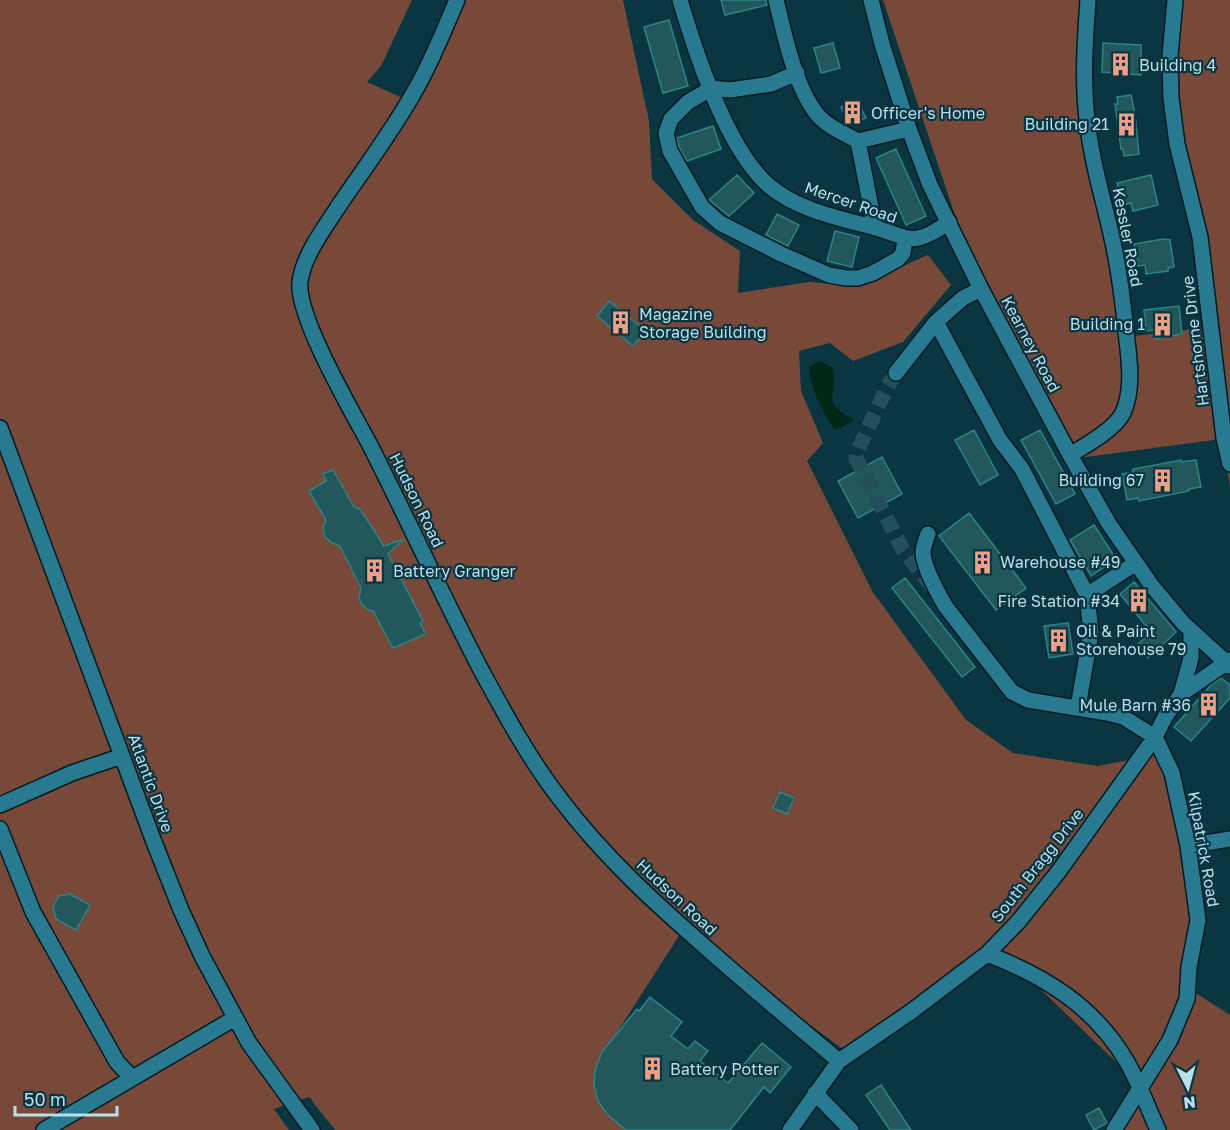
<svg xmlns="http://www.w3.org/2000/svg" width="1230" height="1130" font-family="'Golos Text',sans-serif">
<rect width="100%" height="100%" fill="#093641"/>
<path fill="#784938" d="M 0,0 L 412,0 L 381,66 L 367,82 L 416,104 L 465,0 L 623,0 L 649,121 L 652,179 L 693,220 L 740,251 L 738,293 L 809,282 L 858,286 L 928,255 L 951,285 L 903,342 L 853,361 L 830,343 L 799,351 L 801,391 L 823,443 L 807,461 L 872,591 L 966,720 L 1013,753 L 1098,766 L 1160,754 L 1197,903 L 1186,987 L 1230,1015 L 1230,1130 L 1120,1130 L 1147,1092 L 1001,951 L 851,1055 L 682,931 L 604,1053 L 644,1130 L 335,1130 L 309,1097 L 274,1109 L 289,1130 L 0,1130 Z
M 883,0 L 1083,0 L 1084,117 L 1125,337 L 1211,327 L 1173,122 L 1176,0 L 1230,0 L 1230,486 L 1221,439 L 1079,458 L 960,230 Z"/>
<path fill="#002716" d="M 820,361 L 832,367 C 840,397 818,401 853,419 L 852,422 L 835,430 C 823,413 810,389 809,367 Z"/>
<path fill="#22585b" stroke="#29858a" stroke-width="1.5" d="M 721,0 L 766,0 L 767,5 L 725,15 Z
M 669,20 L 688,86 L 663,93 L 644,27 Z
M 833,43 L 840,68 L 821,73 L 814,48 Z
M 1103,43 L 1141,45 L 1141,75 L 1102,72 Z
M 1131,95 L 1135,114 L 1139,154 L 1124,156 L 1123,149 L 1121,149 L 1115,104 L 1118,104 L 1117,97 Z
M 857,100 L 866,118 L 850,125 L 841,107 Z
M 713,126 L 721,149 L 687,161 L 679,147 L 677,138 Z
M 896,149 L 926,216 L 906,225 L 876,158 Z
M 737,175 L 754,193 L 729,216 L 709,200 Z
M 1151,175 L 1158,205 L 1133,211 L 1131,203 L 1122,205 L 1117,183 Z
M 777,214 L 799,225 L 788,246 L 766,235 Z
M 835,231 L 859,237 L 852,267 L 827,261 Z
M 1163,239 L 1170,240 L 1174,267 L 1168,268 L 1168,271 L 1146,274 L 1145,265 L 1138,266 L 1134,244 Z
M 609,301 L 646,331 L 633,346 L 597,316 Z
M 1179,306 L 1182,334 L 1155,339 L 1154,330 L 1146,331 L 1144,310 Z
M 974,430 L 998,475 L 980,485 L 955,440 Z
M 1040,430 L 1075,494 L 1056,504 L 1021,440 Z
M 882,457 L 902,494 L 858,518 L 838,481 Z
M 1181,460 L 1182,462 L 1196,460 L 1201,487 L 1189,489 L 1189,491 L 1139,501 L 1138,498 L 1127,500 L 1122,474 L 1133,472 L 1133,469 Z
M 333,470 L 354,507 L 360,509 L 384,546 L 404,539 L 388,554 L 423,621 L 420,623 L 426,634 L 393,648 L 373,611 L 367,609 L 361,603 L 359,598 L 361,588 L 340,546 L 332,543 L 325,537 L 323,529 L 326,520 L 309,491 L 326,481 L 323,474 Z
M 969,513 L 1026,588 L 996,610 L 939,536 Z
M 1094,525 L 1116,559 L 1091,576 L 1070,540 Z
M 905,578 L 975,667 L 962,677 L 892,588 Z
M 1134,582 L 1176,632 L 1148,658 L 1137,645 L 1151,632 L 1120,594 Z
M 1068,623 L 1073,654 L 1049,658 L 1044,626 Z
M 1221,678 L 1230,685 L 1230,698 L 1191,741 L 1174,727 L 1211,685 Z
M 780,792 L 794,798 L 787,814 L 773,808 Z
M 70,894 L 90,905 L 76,930 L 56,919 L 53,907 L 59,896 Z
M 650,997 L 682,1022 L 671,1036 L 688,1049 L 695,1041 L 708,1051 L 700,1061 L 728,1083 L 762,1043 L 791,1067 L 770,1093 L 764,1087 L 730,1130 L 626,1130 L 608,1115 L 599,1103 L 594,1087 L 595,1070 L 602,1052 L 637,1009 L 639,1011 Z
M 881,1085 L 911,1130 L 890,1130 L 866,1095 Z
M 1099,1108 L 1107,1123 L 1094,1130 L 1086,1115 Z"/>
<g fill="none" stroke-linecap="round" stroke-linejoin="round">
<path stroke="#244f5a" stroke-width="15" stroke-dasharray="15 8" stroke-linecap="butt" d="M 896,373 L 887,387 L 858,450 L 856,458 L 903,550 L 933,588"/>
<defs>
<path id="minor" d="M 457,0 C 443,32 431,64 413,94 C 391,133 363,170 338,207 C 324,229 303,256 300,282 C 296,316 353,413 371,447 C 408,520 442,595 480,668 C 505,714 529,759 561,800 C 604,857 657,905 711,952 C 753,989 796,1025 839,1061
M 680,0 C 696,54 726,147 768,185 C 796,209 834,217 869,226 C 909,236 910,250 949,222
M 776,0 C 784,33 795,86 816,113 C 826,126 843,133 858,141 L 909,129
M 871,0 L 882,44 L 909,129 L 930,185 L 981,289 L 1070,455 L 1109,524 L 1152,586 L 1183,623 L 1230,666
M 1175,0 L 1170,56 L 1171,98 L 1177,144 L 1200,237 L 1224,438 L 1230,464
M 797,73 L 771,84 L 730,90 L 712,88 L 688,102 L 671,119 L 666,133 L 670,151 L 702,207 L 720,223 L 781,254 L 829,275 L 846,278 L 858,278 L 873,273 L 898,259 L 903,253 L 905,239
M 858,141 L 875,228
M 981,289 L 963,298 L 936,322 L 1000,440 L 1022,469 L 1087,595 L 1091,632 L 1078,707
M 896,373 L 936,322
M 0,428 L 154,842 L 181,910 L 202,956 L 249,1043 L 312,1130
M 1070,455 C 1086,445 1114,430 1123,413 C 1134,389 1129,357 1126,332 C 1123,301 1119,269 1112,238 C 1104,201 1092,164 1088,127 C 1082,85 1085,42 1088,0
M 928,534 C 926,540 923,546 923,553 C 924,568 938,594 946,607 L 1012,692 L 1028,700 L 1107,713 L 1123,717 L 1155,737 L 1172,773 L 1188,846 L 1198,920 L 1189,967 L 1187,999 L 1170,1040 L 1114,1130
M 1087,595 L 1136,563
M 1181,694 L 1191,658 L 1191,630
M 0,805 L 72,773 L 122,756
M 0,829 L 33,912 L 117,1062 L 132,1078
M 1188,846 L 1230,839
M 987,954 C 1045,976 1095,1007 1127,1062 C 1139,1083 1148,1108 1158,1130
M 815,1093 L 851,1130
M 44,1130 L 235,1018
M 790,1130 L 839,1061 L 912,1011 L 987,954 L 1018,922 L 1059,871 L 1155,737 L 1165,717 L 1181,694 L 1230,660"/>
</defs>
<use href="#minor" stroke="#031b22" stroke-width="18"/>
<use href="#minor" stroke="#287a90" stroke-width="15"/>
</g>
<defs>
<symbol id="building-bare" viewBox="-9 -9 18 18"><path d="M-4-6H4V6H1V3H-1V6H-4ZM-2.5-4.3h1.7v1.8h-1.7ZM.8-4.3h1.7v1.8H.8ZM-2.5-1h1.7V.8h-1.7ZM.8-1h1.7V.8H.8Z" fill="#f39f82" stroke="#093641" stroke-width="2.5" paint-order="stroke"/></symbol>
</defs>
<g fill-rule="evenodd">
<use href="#building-bare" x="1104" y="48" width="33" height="33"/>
<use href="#building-bare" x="836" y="96" width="33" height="33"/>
<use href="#building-bare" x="1110" y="108" width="33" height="33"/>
<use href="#building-bare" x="604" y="306" width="33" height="33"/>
<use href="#building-bare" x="1146" y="308" width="33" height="33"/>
<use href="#building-bare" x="1146" y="464" width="33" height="33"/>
<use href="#building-bare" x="966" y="546" width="33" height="33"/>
<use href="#building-bare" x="358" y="554" width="33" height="33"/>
<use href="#building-bare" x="1122" y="584" width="33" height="33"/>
<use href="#building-bare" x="1042" y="624" width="33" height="33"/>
<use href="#building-bare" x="1192" y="688" width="33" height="33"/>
<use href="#building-bare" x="636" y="1052" width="33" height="33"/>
</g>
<g text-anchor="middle" stroke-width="4.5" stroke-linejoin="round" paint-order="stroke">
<g font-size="16" fill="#badfeb" stroke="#093641" text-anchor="start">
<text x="1139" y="71">Building 4</text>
<text x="871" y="119">Officer's Home</text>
<text x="1109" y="130" text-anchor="end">Building 21</text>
<text x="639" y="320">Magazine<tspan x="639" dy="18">Storage Building</tspan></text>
<text x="1145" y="330" text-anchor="end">Building 1</text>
<text x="1144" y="486" text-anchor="end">Building 67</text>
<text x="1000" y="568">Warehouse #49</text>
<text x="393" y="577">Battery Granger</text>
<text x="1120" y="607" text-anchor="end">Fire Station #34</text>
<text x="1076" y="637">Oil &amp; Paint<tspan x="1076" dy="18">Storehouse 79</tspan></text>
<text x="1191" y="711" text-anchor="end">Mule Barn #36</text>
<text x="670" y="1075">Battery Potter</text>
</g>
<g font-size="16" fill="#badfeb" stroke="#093641">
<text transform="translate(851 202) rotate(19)" y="6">Mercer Road</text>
<text transform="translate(1128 237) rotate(79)" y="6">Kessler Road</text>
<text transform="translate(1195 341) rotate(-97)" y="6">Hartshorne Drive</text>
<text transform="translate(1031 344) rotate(62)" y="6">Kearney Road</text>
<text transform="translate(417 500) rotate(64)" y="6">Hudson Road</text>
<text transform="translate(151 783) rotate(70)" y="6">Atlantic Drive</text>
<text transform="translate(1204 849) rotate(80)" y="6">Kilpatrick Road</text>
<text transform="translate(1037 865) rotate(-52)" y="6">South Bragg Drive</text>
<text transform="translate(677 897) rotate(43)" y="6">Hudson Road</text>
</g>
</g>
<g transform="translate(1188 1088) rotate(174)" stroke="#093641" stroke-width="4.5" paint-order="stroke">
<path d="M0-4.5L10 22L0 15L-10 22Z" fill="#badfeb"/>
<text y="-9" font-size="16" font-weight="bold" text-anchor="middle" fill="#badfeb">N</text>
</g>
<path d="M15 1106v9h102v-9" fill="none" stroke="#badfeb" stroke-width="3"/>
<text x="24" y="1106" font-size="18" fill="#badfeb" stroke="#093641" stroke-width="4.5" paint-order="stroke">50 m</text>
</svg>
